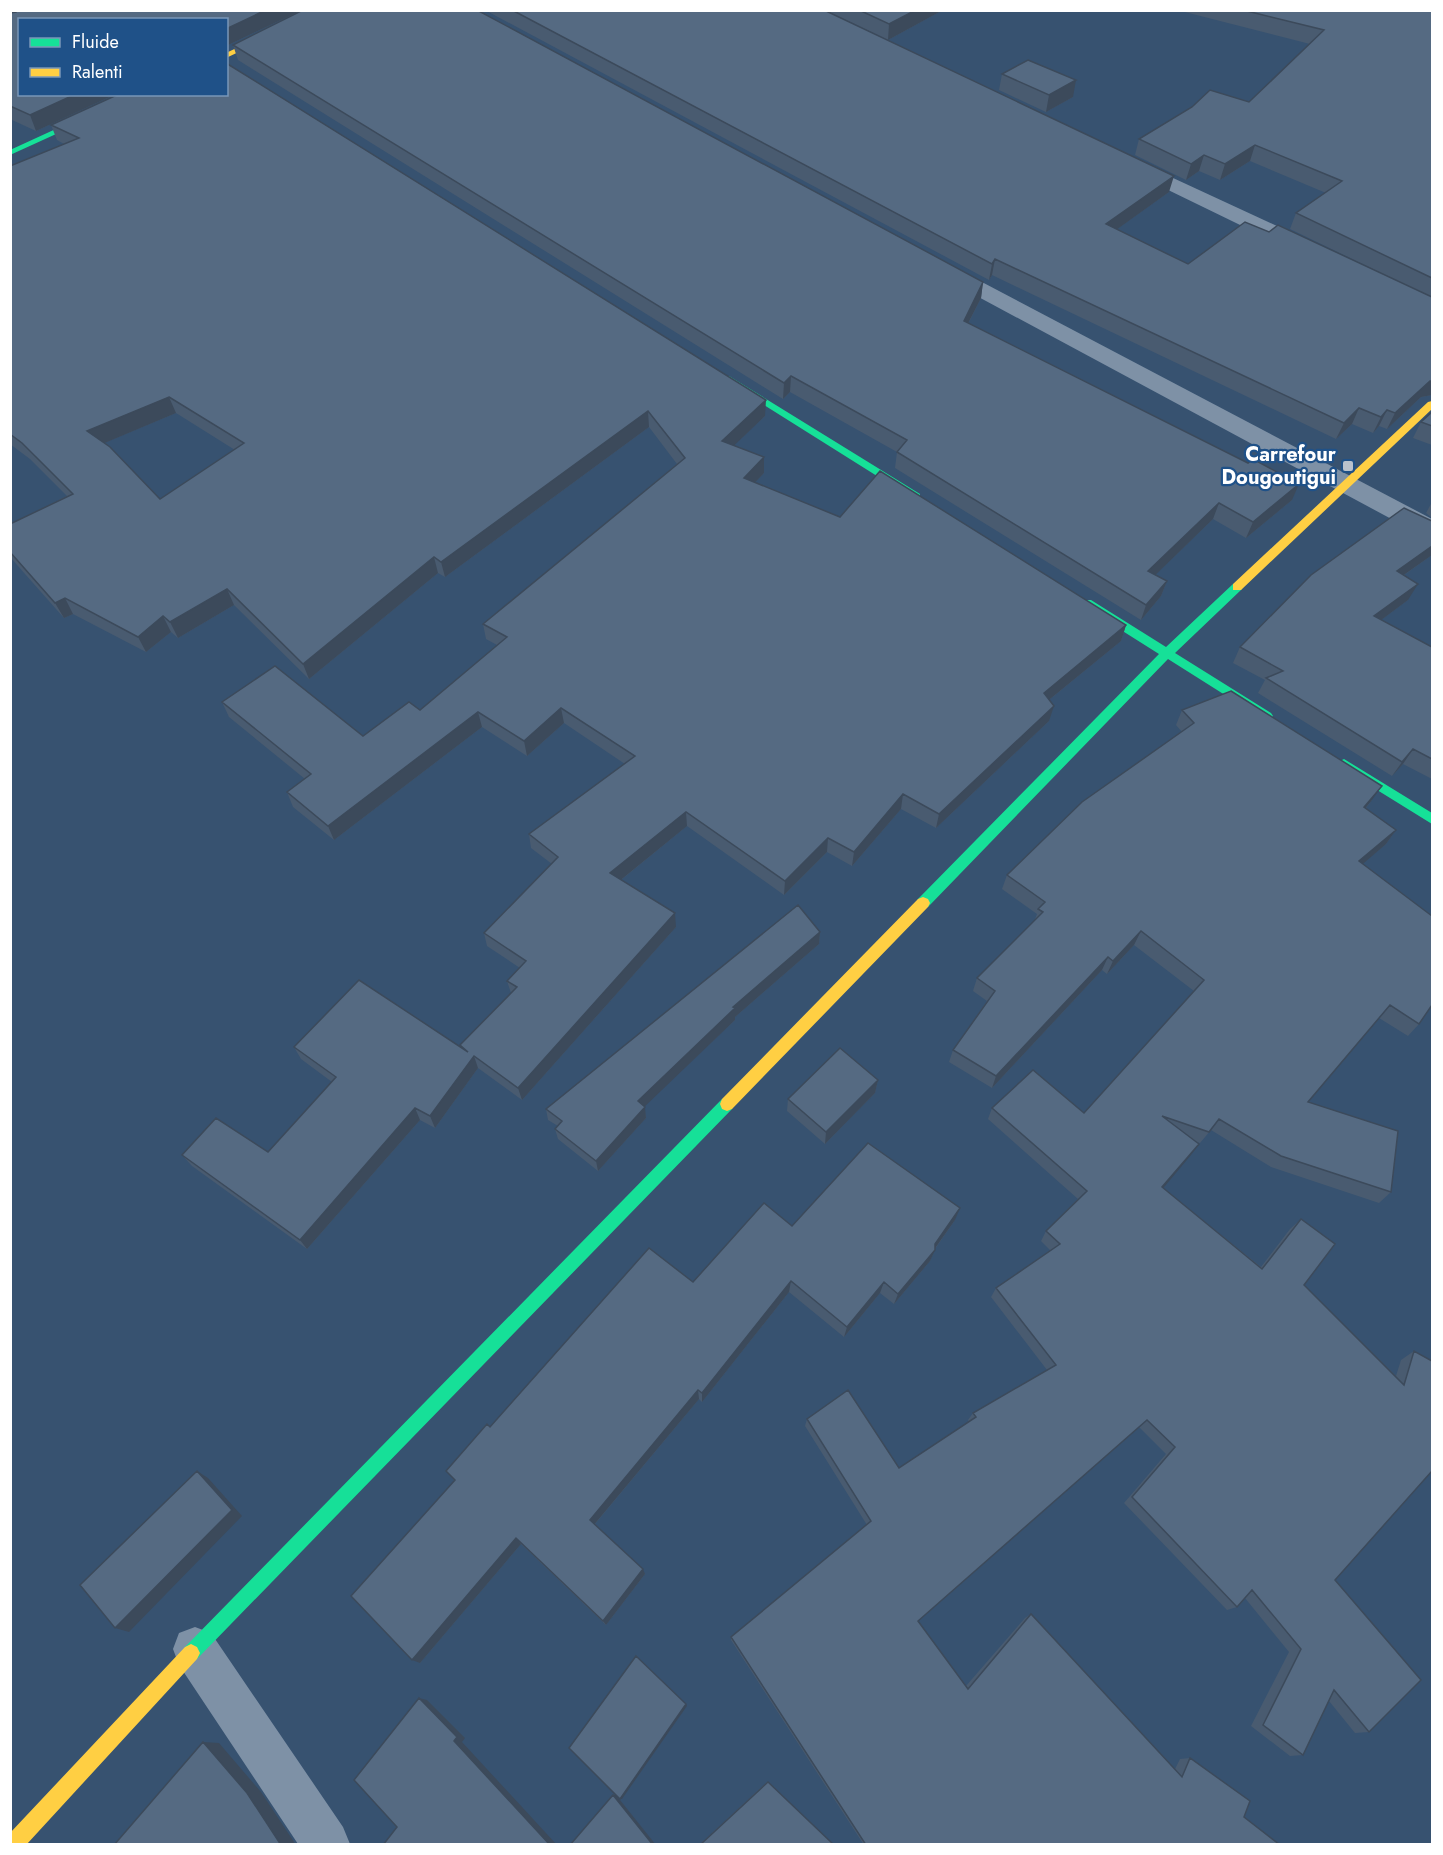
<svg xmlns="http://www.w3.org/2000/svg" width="1443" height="1855" font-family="Jost,sans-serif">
<rect width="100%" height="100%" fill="#375270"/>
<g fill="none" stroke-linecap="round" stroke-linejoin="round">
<path fill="#7e91a6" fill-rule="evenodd" d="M 1132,159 L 1318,245 L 1321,250 L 1318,255 L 1302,255 L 1125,169 L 1122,165 L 1125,161 Z
M 942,261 L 1432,519 L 1432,539 L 1423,536 L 934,273 L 931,268 L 934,263 Z
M 195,1627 L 211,1633 L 343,1827 L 350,1844 L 298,1844 L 179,1665 L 173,1649 L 179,1633 Z"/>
<path fill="#16e098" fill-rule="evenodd" d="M 132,94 L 144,94 L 10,155 L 10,150 Z
M 729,376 L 920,494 L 920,498 L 912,498 L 726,381 L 726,377 Z
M 1237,583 L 1243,587 L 1241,590 L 1175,653 L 1271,713 L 1273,716 L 1271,719 L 1263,719 L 1168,659 L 928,907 L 918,907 L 916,903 L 918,899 L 1159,654 L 1083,606 L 1083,600 L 1091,600 L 1166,647 L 1233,584 Z
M 1344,759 L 1432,813 L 1432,824 L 1340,767 L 1338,764 L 1340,761 Z
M 727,1097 L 732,1099 L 734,1104 L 732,1109 L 197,1659 L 191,1662 L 185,1659 L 182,1653 L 185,1647 L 722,1099 Z"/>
<path fill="#ffcf43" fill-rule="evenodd" d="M 317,10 L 327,10 L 226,58 L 226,53 Z
M 1432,401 L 1432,409 L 1241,590 L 1233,590 L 1233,584 L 1428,402 Z
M 923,897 L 928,899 L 930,903 L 928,907 L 732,1109 L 727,1111 L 722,1109 L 720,1104 L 722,1099 L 918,899 Z
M 191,1644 L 197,1647 L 200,1653 L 197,1659 L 27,1844 L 10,1844 L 10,1833 L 185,1647 Z"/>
</g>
<path fill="#495b70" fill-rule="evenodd" d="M 10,10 L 302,10 L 226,46 L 20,20 L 116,94 L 36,131 L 10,119 Z
M 485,10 L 824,10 L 1169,192 L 1117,229 L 1188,264 L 1269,232 L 1408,286 L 1290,229 L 1296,213 L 1326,193 L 1250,161 L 1220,180 L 1199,171 L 1186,180 L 1135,155 L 1139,139 L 1249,102 L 1310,44 L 1177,10 L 1432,10 L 1432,395 L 1421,397 L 1387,429 L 1379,426 L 1373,433 L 1352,424 L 1336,439 L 992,275 L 989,280 Z
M 825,10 L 943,10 L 888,40 Z
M 233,45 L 983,282 L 981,298 L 968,324 L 1292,500 L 1246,538 L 1213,519 L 1155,575 L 1167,581 L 1161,596 L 1141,620 L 895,468 L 897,452 L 790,392 L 783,399 L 238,60 Z
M 1002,74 L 1073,97 L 1046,112 L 999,90 Z
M 51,125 L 765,416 L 734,445 L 764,473 L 755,482 L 840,517 L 1126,625 L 1121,641 L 1049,700 L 1049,721 L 936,828 L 901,809 L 852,866 L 827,852 L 784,895 L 687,826 L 621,880 L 676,927 L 522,1100 L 478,1068 L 435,1128 L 420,1120 L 307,1249 L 192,1166 L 182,1155 L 268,1152 L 332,1082 L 301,1059 L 294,1047 L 460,1046 L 511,993 L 507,981 L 520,968 L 487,946 L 484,933 L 552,864 L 531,848 L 529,834 L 625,764 L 564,723 L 527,756 L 482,727 L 334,840 L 293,807 L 287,792 L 305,779 L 229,717 L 222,702 L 363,736 L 420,710 L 497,645 L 486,639 L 483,624 L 677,464 L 649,427 L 445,577 L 438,573 L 309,679 L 234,605 L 178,638 L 171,632 L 146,652 L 73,614 L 64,618 L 10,557 L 10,524 L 67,496 L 30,459 L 10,444 L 10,166 L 64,144 L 57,140 ZM 176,413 L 235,450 L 160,499 L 104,443 Z
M 1432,412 L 1432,445 L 1413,438 L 1421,422 Z
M 1432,502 L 1432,518 L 1426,513 Z
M 1432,521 L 1432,555 L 1404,575 L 1408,600 L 1381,620 L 1432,647 L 1432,779 L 1403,764 L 1392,776 L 1258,693 L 1265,680 L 1233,663 L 1240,647 Z
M 1182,710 L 1372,800 L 1366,808 L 1396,830 L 1386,844 L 1363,863 L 1419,1024 L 1408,1036 L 1379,1018 L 1308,1102 L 1391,1192 L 1379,1203 L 1271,1167 L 1211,1130 L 1200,1143 L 1197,1142 L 1199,1144 L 1163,1188 L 1261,1267 L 1290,1229 L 1301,1219 L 1304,1285 L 1396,1376 L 1401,1360 L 1414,1351 L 1432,1361 L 1335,1580 L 1369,1732 L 1355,1733 L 1329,1701 L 1303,1755 L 1290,1756 L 1251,1726 L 1289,1652 L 1245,1598 L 1237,1607 L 1227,1610 L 1124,1503 L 1166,1454 L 1139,1427 L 918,1621 L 966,1686 L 1025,1618 L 1031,1614 L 1175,1769 L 1180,1759 L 1190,1758 L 1244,1817 L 1280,1845 L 864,1845 L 731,1640 L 731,1637 L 867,1525 L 805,1426 L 807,1419 L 899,1468 L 969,1422 L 968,1420 L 973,1413 L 1047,1370 L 991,1297 L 996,1288 L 1051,1251 L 1041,1241 L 1046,1231 L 1078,1199 L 988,1119 L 992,1108 L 1084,1113 L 1194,991 L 1134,945 L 1107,974 L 1102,970 L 992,1088 L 949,1062 L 953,1050 L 987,1001 L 973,991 L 977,978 L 1034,922 L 1037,914 L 1002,889 L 1007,875 L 1182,732 L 1176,725 Z
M 820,932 L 819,944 L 735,1017 L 735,1020 L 644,1106 L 646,1118 L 598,1171 L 558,1139 L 555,1129 L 558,1126 L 548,1120 L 546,1109 Z
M 878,1080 L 875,1093 L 825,1144 L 787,1111 L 788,1099 Z
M 955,1220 L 935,1249 L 930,1261 L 894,1304 L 880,1293 L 844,1337 L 789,1292 L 702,1402 L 699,1399 L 595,1524 L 645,1574 L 606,1625 L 521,1544 L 420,1663 L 454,1480 L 446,1471 L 490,1427 L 693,1282 L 792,1226 Z
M 767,1782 L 834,1845 L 699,1845 Z"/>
<path fill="#3c4a5b" d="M 266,10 L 302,10 L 226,46 L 226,29 Z
M 916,10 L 943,10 L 888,40 L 889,24 Z
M 1076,80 L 1073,97 L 1046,112 L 1049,95 Z
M 76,94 L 116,94 L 36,131 L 30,115 Z
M 1255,145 L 1250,161 L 1220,180 L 1225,164 Z
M 1204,155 L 1199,171 L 1186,180 L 1191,164 Z
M 1174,176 L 1169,192 L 1102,240 L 1106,224 Z
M 995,259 L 992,275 L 989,280 L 992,264 Z
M 983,282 L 981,298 L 961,337 L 964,321 Z
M 791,376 L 790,392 L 783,399 L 784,383 Z
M 1430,381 L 1432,381 L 1432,395 L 1421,397 L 1387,429 L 1395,413 Z
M 169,397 L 176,413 L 95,447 L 87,431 Z
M 766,400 L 765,416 L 722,457 L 722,441 Z
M 1359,408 L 1352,424 L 1336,439 L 1344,423 Z
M 1387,410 L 1379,426 L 1373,433 L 1381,417 Z
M 648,411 L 649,427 L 445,577 L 441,562 Z
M 764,457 L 764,473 L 744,494 L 744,478 Z
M 1299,484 L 1292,500 L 1246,538 L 1253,522 Z
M 1219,503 L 1213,519 L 1143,587 L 1148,571 Z
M 1432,546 L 1432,555 L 1388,586 L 1397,571 Z
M 434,557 L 438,573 L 309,679 L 303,664 Z
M 1167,581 L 1161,596 L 1141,620 L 1146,605 Z
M 1418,584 L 1408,600 L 1365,632 L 1374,616 Z
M 227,589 L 234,605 L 178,638 L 170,622 Z
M 65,598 L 73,614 L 64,618 L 55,603 Z
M 163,616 L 171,632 L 146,652 L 138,637 Z
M 1126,625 L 1121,641 L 1039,708 L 1044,693 Z
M 1054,706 L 1049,721 L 936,828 L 939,814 Z
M 561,708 L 564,723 L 527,756 L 524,741 Z
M 478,712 L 482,727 L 334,840 L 328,826 Z
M 1413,749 L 1403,764 L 1392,776 L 1402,762 Z
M 1382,786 L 1372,800 L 1355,821 L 1364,807 Z
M 903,794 L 901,809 L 852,866 L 854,852 Z
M 686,812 L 687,826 L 612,887 L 610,873 Z
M 1396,830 L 1386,844 L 1350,875 L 1359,861 Z
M 828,838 L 827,852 L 784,895 L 785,881 Z
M 675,913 L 676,927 L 522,1100 L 518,1088 Z
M 1141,931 L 1134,945 L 1107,974 L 1113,961 Z
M 820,932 L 819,944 L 735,1017 L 735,1020 L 639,1112 L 638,1101 L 733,1007 Z
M 1108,957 L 1102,970 L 992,1088 L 996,1076 Z
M 474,1056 L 478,1068 L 435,1128 L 430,1116 Z
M 878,1080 L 875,1093 L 825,1144 L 826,1132 Z
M 645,1107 L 646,1118 L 598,1171 L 596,1161 Z
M 415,1108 L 420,1120 L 307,1249 L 300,1240 Z
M 1199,1144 L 1191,1155 L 1155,1198 L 1162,1187 Z
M 960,1208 L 955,1220 L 931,1254 L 935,1250 L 930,1261 L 894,1304 L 898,1294 Z
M 791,1281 L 789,1292 L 702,1402 L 702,1393 Z
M 884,1282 L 880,1293 L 844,1337 L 847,1327 Z
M 698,1390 L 699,1399 L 593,1526 L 590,1520 Z
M 197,1471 L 208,1478 L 242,1516 L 129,1632 L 115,1628 Z
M 516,1538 L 521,1544 L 420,1663 L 412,1660 Z
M 643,1569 L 645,1574 L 606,1625 L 603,1621 Z
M 419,1698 L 427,1700 L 465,1738 L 462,1742 L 557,1845 L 550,1845 L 454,1741 Z
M 686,1704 L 687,1706 L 622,1799 L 620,1799 Z
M 203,1742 L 219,1743 L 261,1792 L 296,1845 L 281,1845 Z
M 613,1795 L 616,1795 L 656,1845 L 653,1845 Z"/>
<path fill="#556a82" stroke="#3c4a5b" stroke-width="1.5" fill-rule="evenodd" d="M 16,10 L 266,10 L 226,29 L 226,20 L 20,20 L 20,94 L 76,94 L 30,115 L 10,106 L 10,13 L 16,12 Z
M 303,10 L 477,10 L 983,282 L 964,321 L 1248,463 L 1253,459 L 1299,484 L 1253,522 L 1219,503 L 1148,571 L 1167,581 L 1146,605 L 897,452 L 907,440 L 791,376 L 784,383 L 233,45 Z
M 512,10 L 824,10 L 1174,176 L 1106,224 L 1188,264 L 1245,222 L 1269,232 L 1278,225 L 1432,297 L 1432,381 L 1430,381 L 1395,413 L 1387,410 L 1381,417 L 1359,408 L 1344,423 L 995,259 L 992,264 Z
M 859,10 L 916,10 L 889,24 Z
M 1243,10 L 1432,10 L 1432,278 L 1296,213 L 1342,181 L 1255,145 L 1225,164 L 1204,155 L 1191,164 L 1139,139 L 1192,107 L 1210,90 L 1249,102 L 1324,30 Z
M 1028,60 L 1076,80 L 1049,95 L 1002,74 Z
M 226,63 L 766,400 L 722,441 L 764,457 L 744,478 L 840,517 L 880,471 L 1126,625 L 1044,693 L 1054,706 L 939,814 L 903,794 L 854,852 L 828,838 L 785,881 L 686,812 L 610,873 L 675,913 L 518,1088 L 474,1056 L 430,1116 L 415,1108 L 300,1240 L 182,1155 L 216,1118 L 268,1152 L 336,1077 L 294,1047 L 359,980 L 468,1052 L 460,1045 L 517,987 L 507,981 L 526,961 L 484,933 L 558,857 L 529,834 L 635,756 L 561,708 L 524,741 L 478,712 L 328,826 L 287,792 L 311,774 L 222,702 L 275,666 L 363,736 L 409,702 L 420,710 L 507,637 L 483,624 L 685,458 L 648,411 L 441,562 L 434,557 L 303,664 L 227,589 L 170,622 L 163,616 L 138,637 L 65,598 L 55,603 L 10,552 L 10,524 L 73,494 L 22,443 L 10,434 L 10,166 L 79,138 L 51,125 L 119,94 L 226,94 ZM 169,397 L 244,443 L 160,499 L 110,447 L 87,431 Z
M 1432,412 L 1432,426 L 1421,422 Z
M 1404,508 L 1432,521 L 1432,546 L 1397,571 L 1418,584 L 1374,616 L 1432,647 L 1432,759 L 1413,749 L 1402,762 L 1266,678 L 1283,671 L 1240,647 L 1311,575 Z
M 1231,691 L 1382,786 L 1364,807 L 1396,830 L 1359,861 L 1432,916 L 1432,1005 L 1419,1024 L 1390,1005 L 1308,1102 L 1398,1131 L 1391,1192 L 1281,1156 L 1219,1119 L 1209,1132 L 1162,1116 L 1199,1144 L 1162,1187 L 1262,1269 L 1301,1219 L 1335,1244 L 1304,1285 L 1404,1385 L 1414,1351 L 1432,1361 L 1432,1471 L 1335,1580 L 1421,1680 L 1369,1732 L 1334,1690 L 1303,1755 L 1263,1725 L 1301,1649 L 1252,1590 L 1237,1607 L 1132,1497 L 1175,1447 L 1147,1420 L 918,1621 L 968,1689 L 1031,1614 L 1182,1777 L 1190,1758 L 1250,1801 L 1244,1817 L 1280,1845 L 866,1845 L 731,1637 L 871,1521 L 807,1419 L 848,1390 L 899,1468 L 976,1417 L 973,1413 L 1056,1365 L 996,1288 L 1060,1244 L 1046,1231 L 1087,1191 L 992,1108 L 1033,1070 L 1084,1113 L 1204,980 L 1141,931 L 1113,961 L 1108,957 L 996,1076 L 953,1050 L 995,991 L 977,978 L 1043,912 L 1038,909 L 1045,902 L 1007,875 L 1082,802 L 1194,723 L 1182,710 Z
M 798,905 L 820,932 L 733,1007 L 735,1008 L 638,1101 L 645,1107 L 596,1161 L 555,1129 L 562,1121 L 546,1109 Z
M 840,1048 L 878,1080 L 826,1132 L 788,1099 Z
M 868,1143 L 960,1208 L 935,1244 L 935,1250 L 898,1294 L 884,1282 L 847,1327 L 791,1281 L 702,1393 L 698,1390 L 590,1520 L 643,1569 L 603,1621 L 516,1538 L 412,1660 L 351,1596 L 455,1480 L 446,1471 L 487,1424 L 490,1427 L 649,1248 L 693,1282 L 764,1203 L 792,1226 Z
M 197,1471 L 232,1510 L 115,1628 L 80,1585 Z
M 636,1656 L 686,1704 L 620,1799 L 569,1748 Z
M 419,1698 L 457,1737 L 454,1741 L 550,1845 L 383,1845 L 397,1827 L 354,1780 Z
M 203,1742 L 247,1793 L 281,1845 L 114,1845 Z
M 768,1782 L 834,1845 L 700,1845 Z
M 613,1795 L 653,1845 L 570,1845 Z"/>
<rect fill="#b9c2cd" stroke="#1f5188" stroke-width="2" x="1342" y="460" width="12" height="12" rx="3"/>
<g text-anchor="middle" stroke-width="4.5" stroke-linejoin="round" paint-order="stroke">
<g font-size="20" font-weight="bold" fill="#fff" stroke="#1f5188" text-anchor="end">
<text x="1336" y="461">Carrefour<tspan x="1336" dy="23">Dougoutigui</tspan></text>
</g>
</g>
<rect width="1443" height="1855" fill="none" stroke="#ffffff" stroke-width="24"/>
<rect x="18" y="18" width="210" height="78" fill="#1f5188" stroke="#7997b8" stroke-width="1.5"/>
<rect x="30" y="38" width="30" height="9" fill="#16e098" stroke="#7997b8" stroke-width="1.5"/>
<text x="72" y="48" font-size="18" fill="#ffffff">Fluide</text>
<rect x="30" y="68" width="30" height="9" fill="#ffcf43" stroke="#7997b8" stroke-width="1.5"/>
<text x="72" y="78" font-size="18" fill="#ffffff">Ralenti</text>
</svg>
